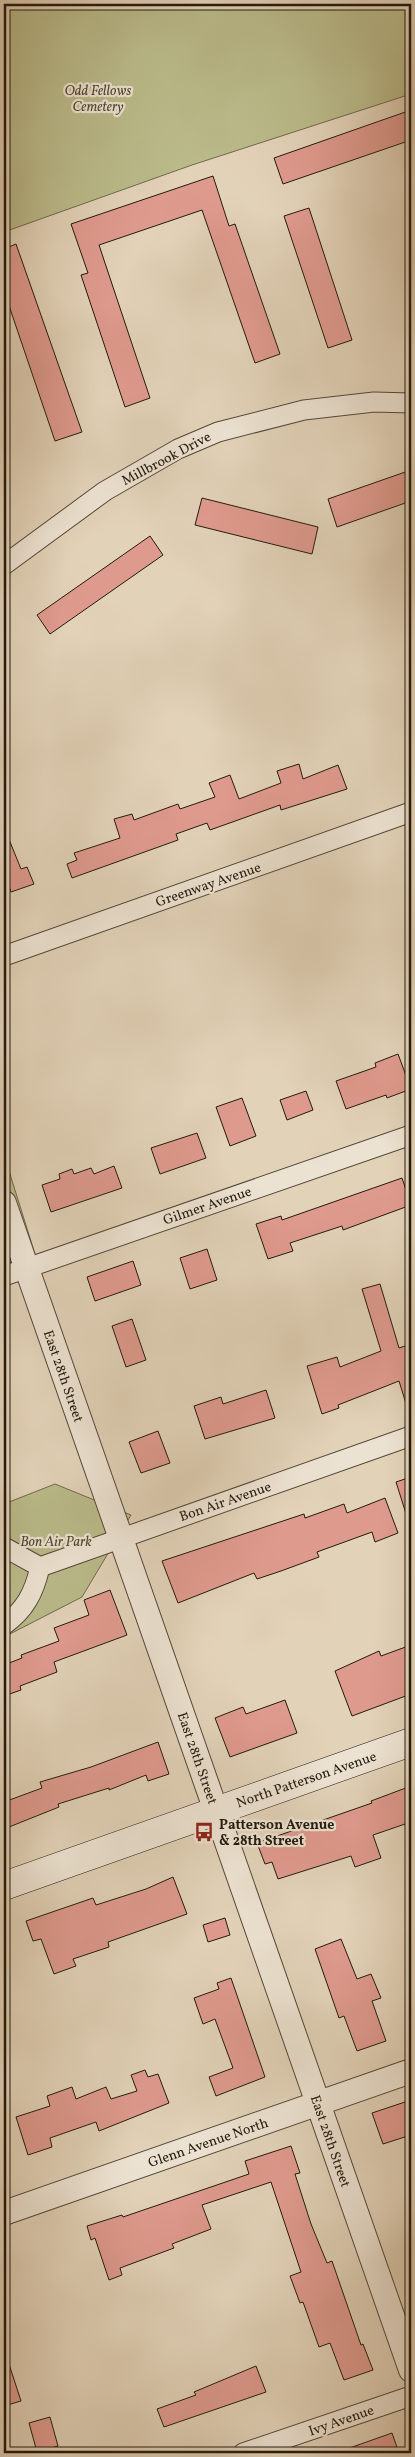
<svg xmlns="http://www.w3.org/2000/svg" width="415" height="2457" font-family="Vollkorn,serif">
<rect width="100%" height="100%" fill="#e2d2b8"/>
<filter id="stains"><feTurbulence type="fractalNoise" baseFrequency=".004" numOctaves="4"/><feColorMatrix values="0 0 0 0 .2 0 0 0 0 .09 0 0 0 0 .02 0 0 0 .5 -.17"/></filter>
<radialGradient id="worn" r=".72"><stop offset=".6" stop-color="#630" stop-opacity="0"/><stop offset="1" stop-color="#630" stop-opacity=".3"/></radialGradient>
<path fill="#baba8a" stroke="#6e6a4c" d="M 4,4 L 407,4 L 411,16 L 411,94 L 192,165 L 4,232 Z
M 4,1155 L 35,1254 L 4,1265 Z
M 55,1484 L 131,1515 L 82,1597 L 4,1637 L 4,1504 Z"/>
<path fill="#df9a8e" stroke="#231a0e" d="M 411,110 L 411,140 L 283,184 L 274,158 Z
M 213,176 L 229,226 L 235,224 L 280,354 L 255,363 L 202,210 L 99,245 L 150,398 L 125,407 L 81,275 L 88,273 L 71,224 Z
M 309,208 L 352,340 L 328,348 L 284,216 Z
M 16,244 L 82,432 L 55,441 L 4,291 L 4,249 Z
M 411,470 L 411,501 L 337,527 L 328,499 Z
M 202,498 L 318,527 L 312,554 L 195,525 Z
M 150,536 L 163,555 L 50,634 L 37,615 Z
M 299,764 L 303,779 L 338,765 L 347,789 L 281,810 L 280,805 L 210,830 L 207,823 L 176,834 L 178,840 L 72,878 L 67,864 L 77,860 L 74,853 L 120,838 L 114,819 L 132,814 L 134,820 L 178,804 L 180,809 L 215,797 L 209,783 L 230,775 L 239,799 L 281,783 L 277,771 Z
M 4,827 L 21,869 L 27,867 L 34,884 L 11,892 L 4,873 Z
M 398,1054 L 411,1089 L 387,1098 L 386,1095 L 346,1109 L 336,1081 L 376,1067 L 375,1063 Z
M 306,1091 L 313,1110 L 287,1120 L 280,1100 Z
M 242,1098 L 256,1136 L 230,1146 L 216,1107 Z
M 197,1133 L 206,1158 L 160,1174 L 151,1148 Z
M 114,1166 L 122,1188 L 51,1212 L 42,1185 L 60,1179 L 59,1174 L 72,1169 L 74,1174 L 91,1168 L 94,1174 Z
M 402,1178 L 411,1205 L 343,1230 L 342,1226 L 290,1243 L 293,1251 L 268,1259 L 256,1224 L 281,1216 L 282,1220 Z
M 207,1249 L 217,1280 L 190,1289 L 180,1258 Z
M 133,1261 L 141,1285 L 95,1301 L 87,1277 Z
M 380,1284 L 399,1348 L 411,1344 L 411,1409 L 408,1410 L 399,1381 L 338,1405 L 339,1408 L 322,1414 L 307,1366 L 337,1357 L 340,1367 L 381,1351 L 362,1289 Z
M 132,1319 L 146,1360 L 126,1367 L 112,1326 Z
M 266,1390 L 275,1418 L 205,1439 L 194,1406 L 221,1397 L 223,1404 Z
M 158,1431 L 170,1463 L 141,1473 L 129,1442 Z
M 411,1477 L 411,1520 L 408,1520 L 396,1482 Z
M 385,1498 L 398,1533 L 375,1542 L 372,1532 L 317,1552 L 319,1557 L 281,1571 L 257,1579 L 254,1573 L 178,1603 L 162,1561 L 304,1514 L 305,1518 L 344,1504 L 347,1513 Z
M 110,1590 L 127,1635 L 54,1662 L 57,1672 L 20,1686 L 21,1690 L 4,1696 L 4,1665 L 22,1658 L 21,1655 L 59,1641 L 54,1628 L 89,1615 L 84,1600 Z
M 411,1645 L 411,1694 L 352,1716 L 335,1671 L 379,1651 L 381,1656 Z
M 285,1700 L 297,1733 L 230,1757 L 215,1718 L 243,1707 L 246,1714 Z
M 158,1742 L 169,1774 L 148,1781 L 146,1775 L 109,1790 L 109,1788 L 58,1804 L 59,1807 L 4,1829 L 4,1802 L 42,1788 L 40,1782 L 91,1767 Z
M 411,1786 L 411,1822 L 373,1835 L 381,1858 L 355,1867 L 351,1856 L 278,1879 L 272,1862 L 265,1864 L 257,1843 L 372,1803 L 371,1801 Z
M 173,1877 L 187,1914 L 108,1942 L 109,1947 L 73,1959 L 76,1966 L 54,1974 L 41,1939 L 33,1941 L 26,1921 L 93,1898 L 96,1905 L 146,1889 Z
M 225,1918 L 230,1935 L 208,1942 L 203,1925 Z
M 341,1939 L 357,1979 L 371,1974 L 381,1998 L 372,2001 L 386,2041 L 357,2051 L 344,2016 L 339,2018 L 315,1949 Z
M 231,1978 L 265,2077 L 216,2096 L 209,2077 L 233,2068 L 215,2019 L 203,2024 L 194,1998 L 219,1989 L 217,1983 Z
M 145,2070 L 148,2077 L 158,2074 L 169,2103 L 99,2131 L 96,2122 L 50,2138 L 52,2147 L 28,2155 L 16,2117 L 50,2106 L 47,2096 L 72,2087 L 76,2099 L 106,2087 L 111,2099 L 137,2091 L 131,2075 Z
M 411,2100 L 411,2135 L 383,2144 L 372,2113 Z
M 291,2146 L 300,2173 L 295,2174 L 311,2224 L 327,2263 L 332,2261 L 361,2345 L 363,2344 L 373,2370 L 344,2380 L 330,2343 L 319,2347 L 303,2302 L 300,2303 L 290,2276 L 301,2272 L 271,2182 L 202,2205 L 211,2229 L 172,2244 L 174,2248 L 120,2268 L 122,2275 L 109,2280 L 95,2238 L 91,2240 L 87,2226 L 122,2215 L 123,2217 L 249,2174 L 245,2161 Z
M 4,2358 L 7,2358 L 21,2401 L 4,2406 Z
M 256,2366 L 266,2392 L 164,2427 L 157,2409 L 196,2395 L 194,2392 Z
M 50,2417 L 58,2446 L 37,2452 L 29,2423 Z
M 392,2433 L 399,2453 L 342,2453 L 341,2451 Z"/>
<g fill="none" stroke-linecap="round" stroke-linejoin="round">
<defs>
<path id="minor" d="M 4,565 L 105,491 L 178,449 L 218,432 L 304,410 L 374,402 L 411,403
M 4,956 L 411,812
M 4,1276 L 411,1135
M 4,1547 L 40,1567
M 40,1567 L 411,1436
M 4,1625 C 25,1610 34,1593 40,1567
M 243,2453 L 411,2396"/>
<path id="tertiary" d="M 4,1203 L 411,2370
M 4,2213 L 411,2071"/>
<path id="secondary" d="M 4,1886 L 411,1742"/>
</defs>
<use href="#minor" stroke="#534838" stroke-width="21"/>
<use href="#tertiary" stroke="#534838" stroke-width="26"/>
<use href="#secondary" stroke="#231a0e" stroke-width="29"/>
<use href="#minor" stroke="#ece2d1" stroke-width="19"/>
<use href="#tertiary" stroke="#ece2d1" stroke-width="24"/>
<use href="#secondary" stroke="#ece2d1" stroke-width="28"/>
</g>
<defs>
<symbol id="bus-bare" viewBox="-9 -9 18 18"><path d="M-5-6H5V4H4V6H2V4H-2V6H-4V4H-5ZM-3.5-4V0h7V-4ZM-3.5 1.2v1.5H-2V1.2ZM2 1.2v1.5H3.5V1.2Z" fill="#8f2418" stroke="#ece2d1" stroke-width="2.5" paint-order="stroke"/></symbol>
</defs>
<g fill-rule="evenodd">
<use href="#bus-bare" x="190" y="1818" width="28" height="28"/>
</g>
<g text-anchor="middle" stroke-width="4.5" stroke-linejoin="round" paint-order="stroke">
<g font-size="14" font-style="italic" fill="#504a33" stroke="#ece2d1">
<text x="98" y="95">Odd Fellows<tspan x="98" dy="16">Cemetery</tspan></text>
<text x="56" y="1546">Bon Air Park</text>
</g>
<g font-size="14" fill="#231a0e" stroke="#ece2d1">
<text transform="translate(166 458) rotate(-28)" y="5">Millbrook Drive</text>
<text transform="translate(208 884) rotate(-19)" y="5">Greenway Avenue</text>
<text transform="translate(207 1205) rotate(-19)" y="5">Gilmer Avenue</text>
<text transform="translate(64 1376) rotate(71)" y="5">East 28th Street</text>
<text transform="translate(225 1501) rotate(-19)" y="5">Bon Air Avenue</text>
<text transform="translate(198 1758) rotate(71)" y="5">East 28th Street</text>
<text transform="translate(306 1779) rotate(-19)" y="5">North Patterson Avenue</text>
<text transform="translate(331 2141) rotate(71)" y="5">East 28th Street</text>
<text transform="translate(208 2142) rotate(-19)" y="5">Glenn Avenue North</text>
<text transform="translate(341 2420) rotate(-19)" y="5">Ivy Avenue</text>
</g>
<g font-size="14" font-weight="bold" fill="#231a0e" stroke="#ece2d1" text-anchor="start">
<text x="219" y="1829">Patterson Avenue<tspan x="219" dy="16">&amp; 28th Street</tspan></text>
</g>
</g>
<rect width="415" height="2457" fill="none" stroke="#e2d2b8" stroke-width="20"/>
<rect x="5" y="5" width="405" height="2447" fill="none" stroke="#231a0e" stroke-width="2.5"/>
<rect x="10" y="10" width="395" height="2437" fill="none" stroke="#231a0e"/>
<rect width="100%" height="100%" filter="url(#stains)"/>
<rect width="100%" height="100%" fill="url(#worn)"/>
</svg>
